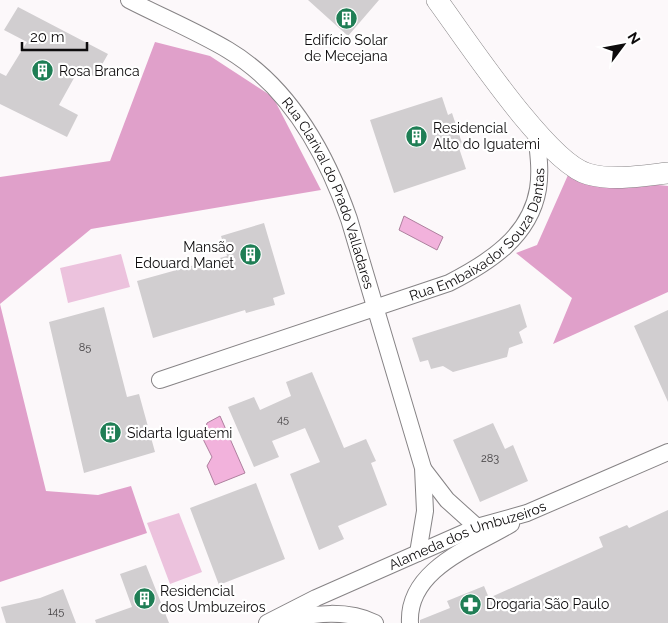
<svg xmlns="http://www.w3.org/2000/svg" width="668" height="623" font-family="Raleway,sans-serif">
<rect width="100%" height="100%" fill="#fcf8fa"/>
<path fill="#ecc2dd" d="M 121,254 L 130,287 L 68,303 L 60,268 Z
M 179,513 L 202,572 L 170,584 L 147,523 Z"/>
<path fill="#e0a0ca" d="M 155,42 L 210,56 L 273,97 L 321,190 L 91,229 L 0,304 L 46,491 L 98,495 L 131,486 L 147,533 L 0,582 L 0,177 L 110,161 Z
M 568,175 L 668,186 L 668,292 L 553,344 L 572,298 L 516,253 L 537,245 Z"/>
<path fill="#f2b2dc" stroke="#ae809e" d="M 404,216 L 443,237 L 437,250 L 399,230 Z
M 220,416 L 245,473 L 215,485 L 207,466 L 212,457 L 203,439 L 207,423 Z"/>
<path fill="#d1ced0" d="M 308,0 L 379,0 L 348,36 Z
M 18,7 L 108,54 L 95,77 L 79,69 L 59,105 L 78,115 L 67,137 L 0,104 L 0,73 L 6,76 L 27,42 L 4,30 Z
M 442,97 L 448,115 L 452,113 L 463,146 L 459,148 L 466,169 L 394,193 L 370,120 Z
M 264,223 L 285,294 L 273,298 L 275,305 L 246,313 L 245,310 L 153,338 L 137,281 L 227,256 L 221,236 Z
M 520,304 L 527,327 L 519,332 L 523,343 L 509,348 L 507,357 L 453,372 L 443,366 L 431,369 L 428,360 L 420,362 L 412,338 Z
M 104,307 L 127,397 L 139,394 L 155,452 L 84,473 L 49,322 Z
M 668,310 L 668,402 L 634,326 Z
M 312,372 L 344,448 L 366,439 L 376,461 L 371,463 L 387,505 L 338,526 L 344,539 L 319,550 L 290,474 L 320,462 L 305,428 L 272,441 L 279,457 L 254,467 L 228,407 L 254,397 L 260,410 L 291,396 L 286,382 Z
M 493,423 L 505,449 L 513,445 L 528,481 L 480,502 L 453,440 Z
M 256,483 L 285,559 L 219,585 L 190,508 Z
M 668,510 L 668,623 L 420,623 L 420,620 L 450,608 L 447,601 L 484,586 L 489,598 L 603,547 L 599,537 L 627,525 L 629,528 Z
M 146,565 L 169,623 L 96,623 L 95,620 L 132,607 L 120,574 Z
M 63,589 L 76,623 L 6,623 L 1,607 L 40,598 Z"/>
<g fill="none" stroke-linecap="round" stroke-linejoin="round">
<defs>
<g id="minor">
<path id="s1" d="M 129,0 C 162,17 196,31 228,50 C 290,87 326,153 349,219 L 423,468 L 425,511 L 418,553"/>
<path id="s2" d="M 160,380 L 449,283 C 488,263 530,237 538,189 C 541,170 538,151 536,132"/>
<path d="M 424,470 L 447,500 L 477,527"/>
<path d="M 285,619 C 315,614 347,609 375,623"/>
<path id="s3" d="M 267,623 L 316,598 L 477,527 L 527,513 L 668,452"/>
<path d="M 410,623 C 407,569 473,547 511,524"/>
</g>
<path id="tertiary" d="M 437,0 C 465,38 547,163 588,174 C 615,181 641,176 668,173"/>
</defs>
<use href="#minor" stroke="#868385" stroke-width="18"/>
<use href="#tertiary" stroke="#868385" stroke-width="22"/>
<use href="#minor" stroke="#fff" stroke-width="16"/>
<use href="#tertiary" stroke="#fff" stroke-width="21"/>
</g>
<defs>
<symbol id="building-disc" viewBox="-11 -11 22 22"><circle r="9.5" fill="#1f7e55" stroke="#fff"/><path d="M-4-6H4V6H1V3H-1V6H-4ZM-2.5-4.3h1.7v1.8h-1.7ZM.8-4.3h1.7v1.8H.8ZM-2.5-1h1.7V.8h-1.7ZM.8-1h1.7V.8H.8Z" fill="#fff"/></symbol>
<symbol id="pharmacy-disc" viewBox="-11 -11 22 22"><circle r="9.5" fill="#1f7e55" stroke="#fff"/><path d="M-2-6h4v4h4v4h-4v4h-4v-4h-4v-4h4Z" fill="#fff"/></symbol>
</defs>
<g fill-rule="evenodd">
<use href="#building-disc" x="334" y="6" width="25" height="25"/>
<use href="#building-disc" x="30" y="58" width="25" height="25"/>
<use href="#building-disc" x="404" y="124" width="25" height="25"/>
<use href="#building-disc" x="238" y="242" width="25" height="25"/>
<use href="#building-disc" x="98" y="420" width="25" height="25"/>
<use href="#building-disc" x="132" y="586" width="25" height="25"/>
<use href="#pharmacy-disc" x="458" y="592" width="25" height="25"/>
</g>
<g text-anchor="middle" stroke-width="4.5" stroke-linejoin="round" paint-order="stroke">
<g font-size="11" fill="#3f3c3e">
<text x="85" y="351">85</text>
<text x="283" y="423">45</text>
<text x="490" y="462">283</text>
<text x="56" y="615">145</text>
</g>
<g font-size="14" fill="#0e0c0d" stroke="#fff" text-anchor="start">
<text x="346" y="45" text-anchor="middle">Edifício Solar<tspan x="346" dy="16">de Mecejana</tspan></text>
<text x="59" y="76">Rosa Branca</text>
<text x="433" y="133">Residencial<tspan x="433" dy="16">Alto do Iguatemi</tspan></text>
<text x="234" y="252" text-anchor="end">Mansão<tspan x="234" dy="16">Edouard Manet</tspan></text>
<text x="127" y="438">Sidarta Iguatemi</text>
<text x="160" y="596">Residencial<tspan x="160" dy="16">dos Umbuzeiros</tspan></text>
<text x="486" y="609">Drogaria São Paulo</text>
</g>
<g font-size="14" fill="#0e0c0d" stroke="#fff">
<text dy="5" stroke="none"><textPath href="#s1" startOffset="291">Rua Clarival do Prado Valladares</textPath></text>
<text dy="5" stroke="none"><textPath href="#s2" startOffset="362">Rua Embaixador Souza Dantas</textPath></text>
<text dy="5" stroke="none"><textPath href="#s3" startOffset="219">Alameda dos Umbuzeiros</textPath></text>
</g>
</g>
<g transform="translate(623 45) rotate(58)" stroke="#ffffff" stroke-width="4" paint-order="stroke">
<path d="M0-4L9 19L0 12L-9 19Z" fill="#0e0c0d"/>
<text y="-8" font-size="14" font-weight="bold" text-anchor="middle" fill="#0e0c0d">N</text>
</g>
<path d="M22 42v8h65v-8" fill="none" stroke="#0e0c0d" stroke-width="2.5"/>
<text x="30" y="42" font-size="15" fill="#0e0c0d" stroke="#ffffff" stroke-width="4" paint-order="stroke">20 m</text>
</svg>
